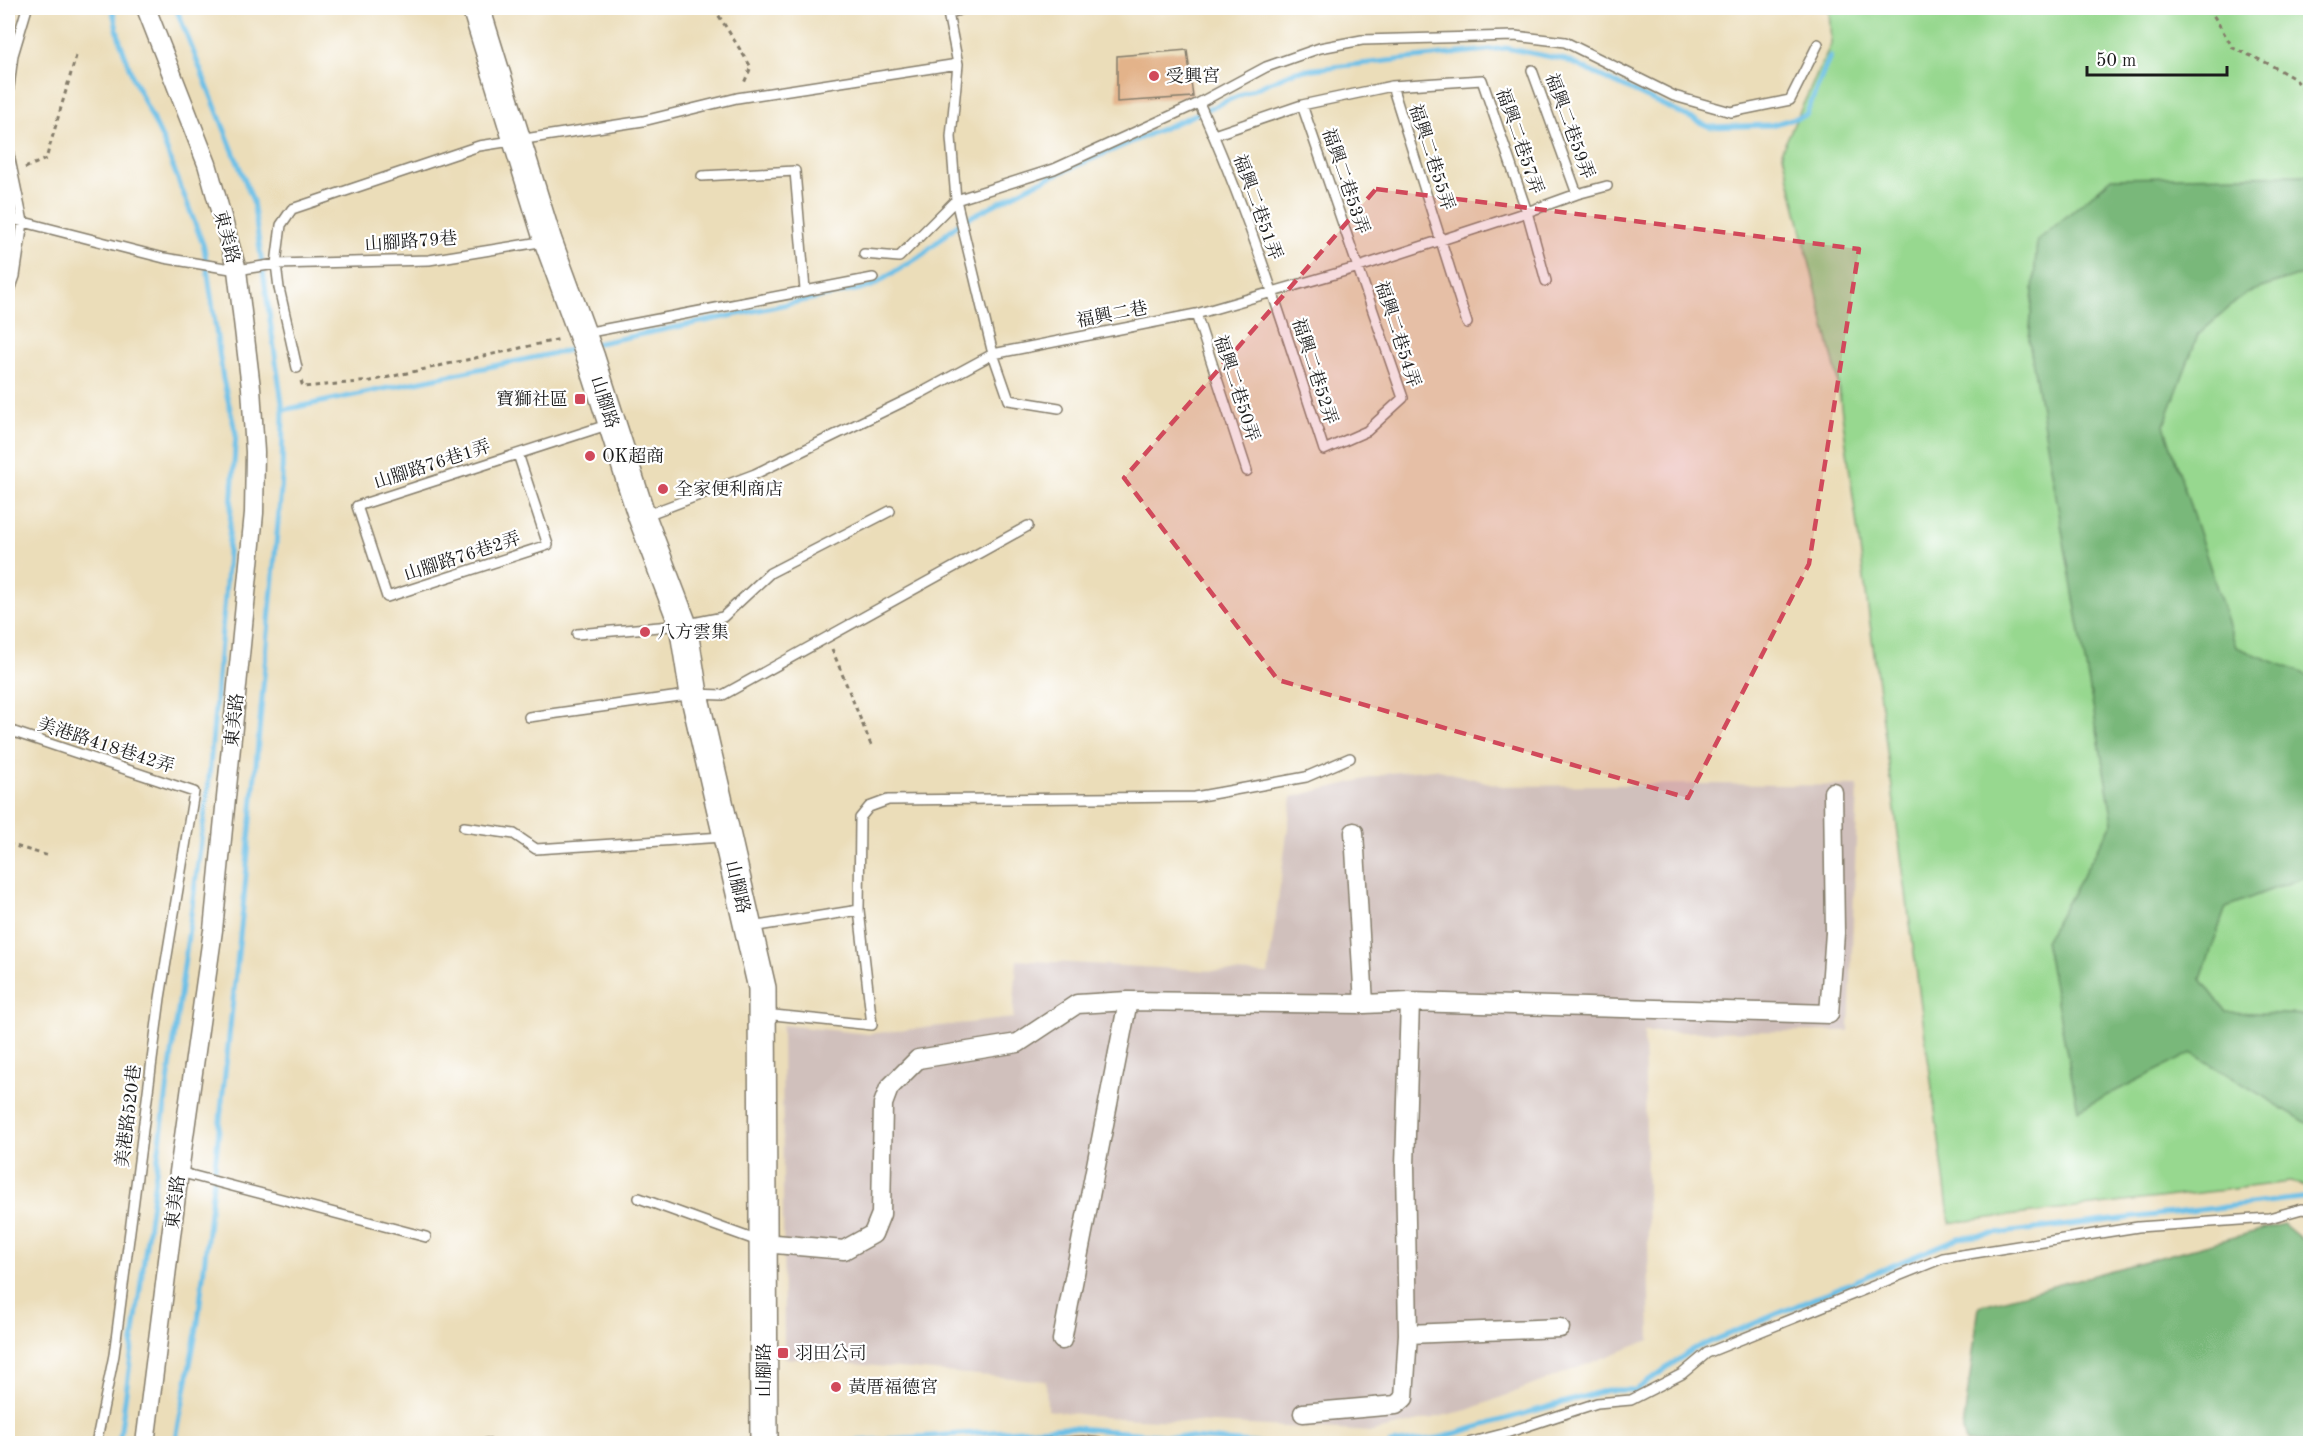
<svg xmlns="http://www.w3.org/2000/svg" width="2318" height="1451" font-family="'Old Standard TT','Noto Serif TC',serif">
<rect width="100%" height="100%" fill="#fff"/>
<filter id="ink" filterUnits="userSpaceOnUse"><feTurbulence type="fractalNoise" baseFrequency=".0167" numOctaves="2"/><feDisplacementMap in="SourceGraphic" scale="12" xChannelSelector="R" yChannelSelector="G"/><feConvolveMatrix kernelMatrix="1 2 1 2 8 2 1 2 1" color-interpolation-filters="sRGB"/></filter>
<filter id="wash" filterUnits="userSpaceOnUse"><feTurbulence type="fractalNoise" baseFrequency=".008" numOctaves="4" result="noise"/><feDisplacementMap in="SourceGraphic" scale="24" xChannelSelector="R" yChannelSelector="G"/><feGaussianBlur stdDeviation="1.35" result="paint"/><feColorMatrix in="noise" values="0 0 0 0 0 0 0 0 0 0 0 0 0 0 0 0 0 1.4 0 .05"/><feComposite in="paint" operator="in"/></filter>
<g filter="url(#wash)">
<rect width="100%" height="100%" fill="#ebddb9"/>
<path fill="#d0c0bc" d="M 1435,769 L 1502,786 L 1711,784 L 1858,786 L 1849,1031 L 1644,1032 L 1650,1340 L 1468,1410 L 1372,1432 L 1103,1417 L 1047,1410 L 1046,1381 L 784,1358 L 782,1025 L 868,1034 L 1013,1018 L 1017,960 L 1268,974 L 1292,797 L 1390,773 Z"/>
<path fill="#97d88f" stroke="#5a7a56" stroke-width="1.5" d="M 1829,8 L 2310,8 L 2310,1187 L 2290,1182 L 1950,1223 L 1837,376 L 1782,150 L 1831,44 Z"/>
<path fill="#79b87a" stroke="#4a6a4b" stroke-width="1.5" d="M 2310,175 L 2310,272 L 2246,293 L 2198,335 L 2164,425 L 2236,647 L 2310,676 L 2310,875 L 2226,907 L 2201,979 L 2226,1012 L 2310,1015 L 2310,1125 L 2192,1053 L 2078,1110 L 2045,941 L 2113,822 L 2029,341 L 2037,241 L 2112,178 Z
M 2283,1224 L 2310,1246 L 2310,1443 L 1966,1443 L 1963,1430 L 1979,1306 Z"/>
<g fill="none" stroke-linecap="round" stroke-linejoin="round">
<path stroke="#6bbfe7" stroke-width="5" d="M 112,8 L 120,41 L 133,78 L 162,138 L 204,247 L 223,379 L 236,434 L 225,597 L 208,789 L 119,1444
M 594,344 L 870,287 L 922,255 L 959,223 L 1034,184 L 1296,71 L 1506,48 L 1566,60 L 1710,127 L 1771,125 L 1806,115 L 1830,56
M 283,410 L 579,348
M 175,1444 L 198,1322 L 243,908 L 282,478 L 283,410 L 253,201 L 176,8
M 816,1444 L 1065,1427 L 1262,1444
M 1390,1444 L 1439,1438 L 1607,1390 L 1636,1390 L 1693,1349 L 1958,1238 L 2310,1197"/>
</g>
<g id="blocks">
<path fill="#e3b38a" d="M 1187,50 L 1193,97 L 1117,102 L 1117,56 Z"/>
</g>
</g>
<g filter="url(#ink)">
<use href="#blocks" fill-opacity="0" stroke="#847c6a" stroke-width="1.5"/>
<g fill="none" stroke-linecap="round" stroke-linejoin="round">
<defs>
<path id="lane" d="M 947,8 L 958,64 L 951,137 L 956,200 L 993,354 L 1009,400 L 1059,408
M 950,13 L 965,8
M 1532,70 L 1577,194
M 1392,86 L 1467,323
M 8,95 L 13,55 L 27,8
M 1199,103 C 1250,214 1286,334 1324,450 L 1367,431 L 1403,398 L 1302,105
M 1214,135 L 1302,105 L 1392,86 L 1482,80 L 1527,212 L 1546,281
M 8,150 L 23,222 L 15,276 L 8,296
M 702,176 L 795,171 L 805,290
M 8,218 L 164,258 L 237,270 L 276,264 L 429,260 L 546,241
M 864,254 L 899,257 L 956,200 L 1054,169 L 1199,103 L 1266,67 L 1320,48 L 1362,40 L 1515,36 L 1565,42 L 1674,96 L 1731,112 L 1790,100 L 1818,44
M 1196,314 L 1247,471
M 585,333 L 873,278
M 297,368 L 279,288 L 276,264 L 281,225 L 292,209 L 479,146 L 643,121 L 737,98 L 958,64
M 518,454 L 548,545 L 387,597 L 357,506 L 610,424
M 644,516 L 755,474 L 921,393 L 993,354 L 1196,314 L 1359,267 L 1527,212 L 1577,194 L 1607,186
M 577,634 L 683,625 L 723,617 L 770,573 L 890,511
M 529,717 L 694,694 L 723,695 L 1028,526
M 8,730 L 194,792 L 160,998 L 114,1355 L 96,1444
M 464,827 L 514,834 L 536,849 L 723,837
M 751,927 L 859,910
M 764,1014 L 872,1025 L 859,910 L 860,818 L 869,807 L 888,800 L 1195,797 L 1306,777 L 1350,758
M 179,1172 L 426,1237
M 639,1198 L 761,1242
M 487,1444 L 487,1443
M 1037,1444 L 1083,1441 L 1107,1444
M 1464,1444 L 1503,1434 L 1597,1403 L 1631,1400 L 1682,1374 L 1707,1353 L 1943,1258 L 2138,1227 L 2269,1218 L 2302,1209 L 2310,1210"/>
<path id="street" d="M 1354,832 L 1364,1004
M 764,1243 L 844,1250 L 873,1234 L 881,1214 L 883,1104 L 889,1088 L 918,1059 L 1018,1043 L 1077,1004 L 1128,1001 L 1364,1004 L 1410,1002 L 1829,1014 L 1835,933 L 1833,792
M 1408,1334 L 1560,1328
M 1062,1340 L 1128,1001
M 1303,1413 L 1396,1405 L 1404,1398 L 1408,1334 L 1405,1166 L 1410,1002
M 145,1444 L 179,1172 L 213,930 L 254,513 L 255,452 L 251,388 L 237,270 L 207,164 L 146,8"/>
<path id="secondary" d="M 476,8 L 548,241 L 591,358 L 642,517 L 683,625 L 694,694 L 762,988 L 764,1444"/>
</defs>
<use href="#lane" stroke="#847c6a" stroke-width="12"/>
<use href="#street" stroke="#847c6a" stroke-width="21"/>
<use href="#secondary" stroke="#847c6a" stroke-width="30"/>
<path stroke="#847c6a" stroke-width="3" stroke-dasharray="4.5 4.5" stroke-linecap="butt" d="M 714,8 L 751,67 L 744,83
M 2209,8 L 2233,48 L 2267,63 L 2295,79 L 2310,96
M 25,168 L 46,159 L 76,56
M 301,381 L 303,387 L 371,381 L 561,339
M 832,649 L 871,745
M 8,844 L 49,856"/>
<use href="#lane" stroke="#fff" stroke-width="9"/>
<use href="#street" stroke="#fff" stroke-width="18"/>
<use href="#secondary" stroke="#fff" stroke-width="27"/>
</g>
</g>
<path fill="#d1495b" fill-opacity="0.2" stroke="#d1495b" stroke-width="4.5" stroke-dasharray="12 8" stroke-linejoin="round" d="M 1376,189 L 1859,249 L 1809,564 L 1688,798 L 1278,680 L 1124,478 Z"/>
<g fill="#d1495b" stroke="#fff" stroke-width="2">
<circle cx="1154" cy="76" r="6"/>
<rect x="574" y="393" width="12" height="12" rx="3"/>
<circle cx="590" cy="456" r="6"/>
<circle cx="663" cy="489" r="6"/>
<circle cx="645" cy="632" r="6"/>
<rect x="777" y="1347" width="12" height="12" rx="3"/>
<circle cx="836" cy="1387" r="6"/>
</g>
<g text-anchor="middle" stroke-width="4.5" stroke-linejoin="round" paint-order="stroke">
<g font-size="18" fill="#1c1c1c" stroke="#fff" text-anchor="start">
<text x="1166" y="82">受興宮</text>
<text x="568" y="405" text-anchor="end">寶獅社區</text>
<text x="602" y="462">OK超商</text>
<text x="675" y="495">全家便利商店</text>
<text x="657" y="638">八方雲集</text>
<text x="795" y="1359">羽田公司</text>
<text x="848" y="1393">黃厝福德宮</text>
</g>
<g font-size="18" fill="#1c1c1c" stroke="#fff">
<text transform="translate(1570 126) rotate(70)" y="6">福興二巷59弄</text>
<text transform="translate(1520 141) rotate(71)" y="6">福興二巷57弄</text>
<text transform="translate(1432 157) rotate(72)" y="6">福興二巷55弄</text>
<text transform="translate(1346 181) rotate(71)" y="6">福興二巷53弄</text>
<text transform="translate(1258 207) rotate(70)" y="6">福興二巷51弄</text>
<text transform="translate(227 237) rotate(75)" y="6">東美路</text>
<text transform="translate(411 241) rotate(-4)" y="6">山腳路79巷</text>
<text transform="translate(1112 314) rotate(-11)" y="6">福興二巷</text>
<text transform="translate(1398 334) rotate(72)" y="6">福興二巷54弄</text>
<text transform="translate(1315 371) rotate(72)" y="6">福興二巷52弄</text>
<text transform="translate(1237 388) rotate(72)" y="6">福興二巷50弄</text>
<text transform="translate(605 402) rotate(72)" y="6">山腳路</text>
<text transform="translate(432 464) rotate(-18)" y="6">山腳路76巷1弄</text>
<text transform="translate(462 556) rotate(-18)" y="6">山腳路76巷2弄</text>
<text transform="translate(234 720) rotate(-84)" y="6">東美路</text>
<text transform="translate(106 745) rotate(18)" y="6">美港路418巷42弄</text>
<text transform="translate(738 887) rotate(77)" y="6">山腳路</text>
<text transform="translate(128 1116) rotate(-83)" y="6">美港路520巷</text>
<text transform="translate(175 1202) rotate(-83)" y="6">東美路</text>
<text transform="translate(764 1370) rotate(-90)" y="6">山腳路</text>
</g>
</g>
<rect width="2318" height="1451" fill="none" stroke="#fff" stroke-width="30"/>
<path d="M2087 66v9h140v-9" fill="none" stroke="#1c1c1c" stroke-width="3"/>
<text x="2096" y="66" font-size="18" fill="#1c1c1c" stroke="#ffffff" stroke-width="4.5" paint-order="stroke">50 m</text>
</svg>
